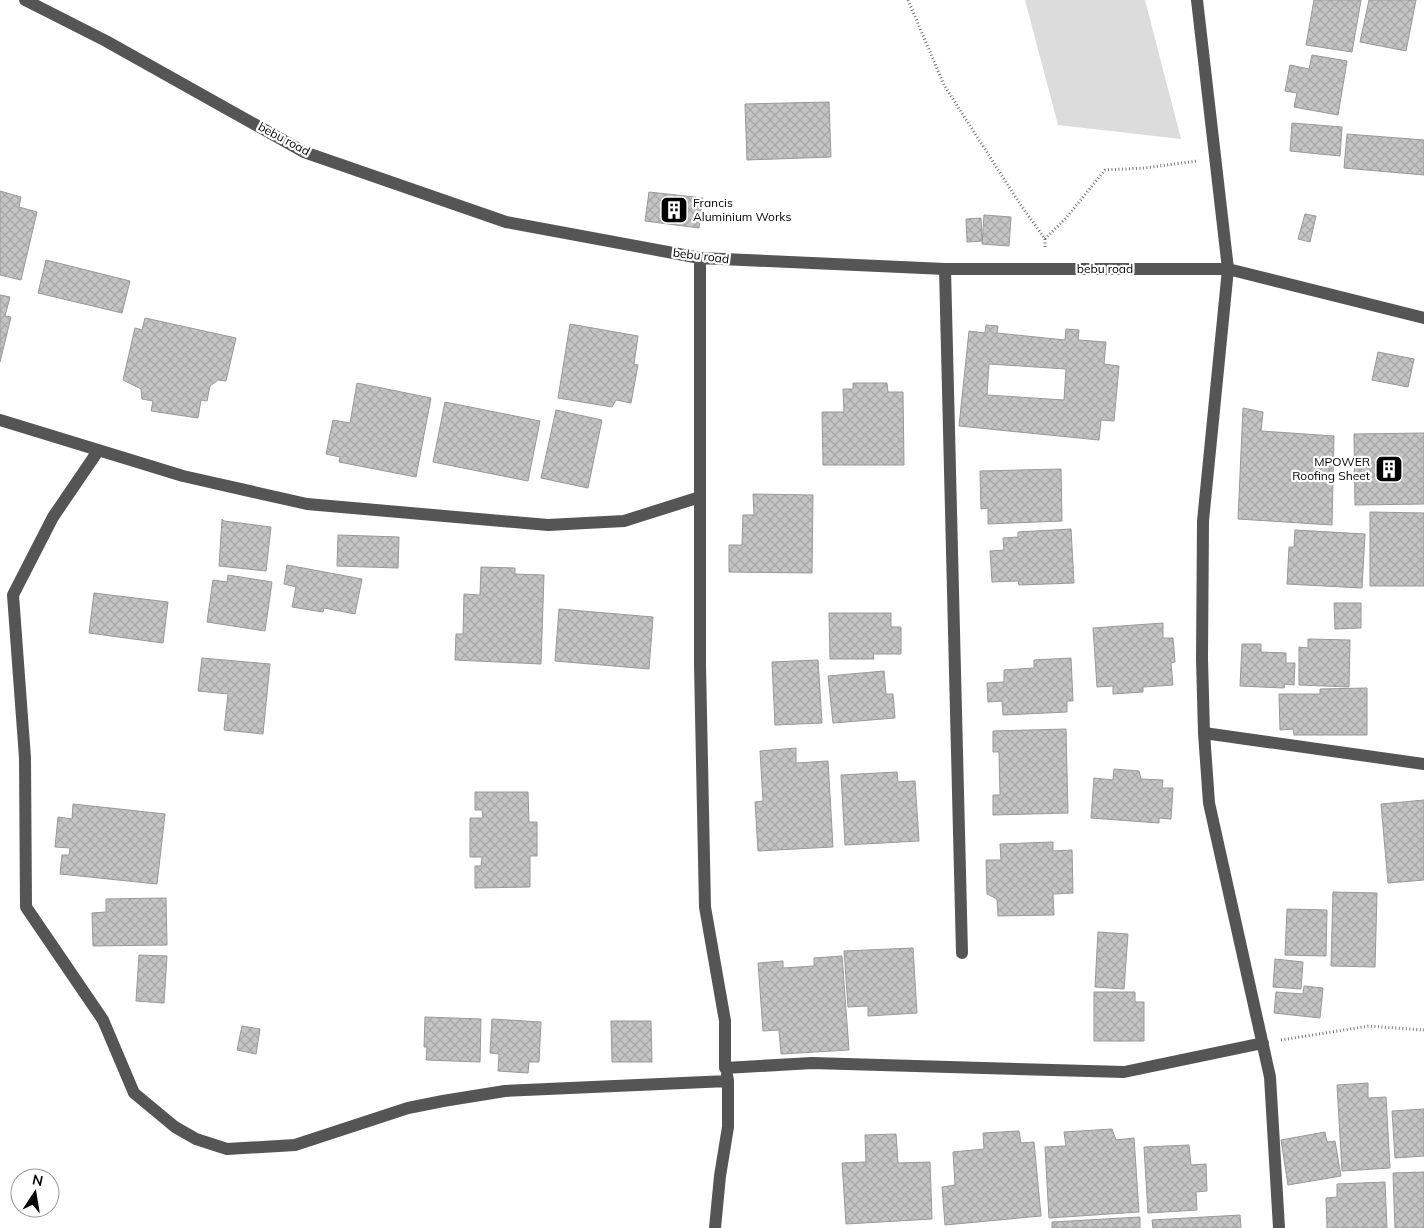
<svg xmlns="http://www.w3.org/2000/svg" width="1424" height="1228" font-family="Mulish,sans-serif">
<defs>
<pattern id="building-cross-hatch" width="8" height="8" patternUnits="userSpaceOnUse" patternTransform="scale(1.25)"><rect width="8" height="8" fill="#c4c4c4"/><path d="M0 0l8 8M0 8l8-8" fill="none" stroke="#a7a7a7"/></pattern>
</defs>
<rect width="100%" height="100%" fill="#fff"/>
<path fill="#dcdcdc" d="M 1025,0 L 1145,0 L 1181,139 L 1058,125 Z"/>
<path fill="url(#building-cross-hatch)" stroke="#999" fill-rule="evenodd" d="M 1314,0 L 1361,0 L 1352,52 L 1306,45 Z
M 1369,0 L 1416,0 L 1406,51 L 1360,42 Z
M 1312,55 L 1347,61 L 1338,115 L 1294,107 L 1297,93 L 1285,91 L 1290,65 L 1309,69 Z
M 829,102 L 831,157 L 747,160 L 745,104 Z
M 1292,123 L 1342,127 L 1340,156 L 1290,151 Z
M 1347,134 L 1424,140 L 1424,175 L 1344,168 Z
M 0,191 L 21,197 L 19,207 L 37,212 L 21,280 L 0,275 Z
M 649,192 L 703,198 L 699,228 L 645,221 Z
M 1305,214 L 1316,216 L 1310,242 L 1298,239 Z
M 984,215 L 1011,217 L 1009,246 L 982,244 Z
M 981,218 L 982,241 L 967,242 L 966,219 Z
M 46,260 L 130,281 L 122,313 L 38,293 Z
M 0,295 L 10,297 L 5,316 L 11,317 L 0,362 Z
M 145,318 L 236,338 L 226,381 L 218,380 L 210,386 L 207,401 L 201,400 L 198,418 L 151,411 L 153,401 L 142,399 L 141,389 L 123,380 L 135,328 L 142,330 Z
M 570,324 L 638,336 L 634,364 L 638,365 L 631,403 L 616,400 L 612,407 L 558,398 Z
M 986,325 L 998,326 L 997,333 L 1065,340 L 1066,329 L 1079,330 L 1078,340 L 1106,342 L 1104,364 L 1119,366 L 1114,421 L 1101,420 L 1099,440 L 959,426 L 969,331 L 985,333 ZM 989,364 L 1066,369 L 1064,400 L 987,395 Z
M 1378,352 L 1414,359 L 1408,387 L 1372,380 Z
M 357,383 L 431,398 L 416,477 L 339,462 L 340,457 L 326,454 L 333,420 L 350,423 Z
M 853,383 L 887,383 L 888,392 L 903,392 L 904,465 L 823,465 L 822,412 L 844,412 L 843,389 L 853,389 Z
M 445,402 L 540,421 L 528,481 L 433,462 Z
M 1243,408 L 1263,412 L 1261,431 L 1334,436 L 1332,525 L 1238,519 Z
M 556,410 L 602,420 L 588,488 L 541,478 Z
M 1424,433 L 1424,504 L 1355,505 L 1354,434 Z
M 1061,469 L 1062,521 L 988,524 L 988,508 L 981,509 L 980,471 Z
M 753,494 L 813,495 L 812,573 L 729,572 L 729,545 L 742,545 L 743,515 L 754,515 Z
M 1370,512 L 1424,513 L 1424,586 L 1370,586 Z
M 222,519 L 224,521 L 271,527 L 266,571 L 219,566 Z
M 1071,529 L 1074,583 L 1019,585 L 1018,581 L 992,582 L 990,551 L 1004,550 L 1003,538 L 1018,537 L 1018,532 Z
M 1295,530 L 1365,534 L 1362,588 L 1287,584 L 1289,547 L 1294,547 Z
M 338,535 L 399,537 L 398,568 L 337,566 Z
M 287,565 L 362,579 L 355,614 L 324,608 L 323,612 L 292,607 L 296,587 L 284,584 Z
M 481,567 L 515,568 L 515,574 L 544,575 L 541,664 L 455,660 L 456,634 L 463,634 L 464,594 L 480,595 Z
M 228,575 L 272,582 L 265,631 L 207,622 L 213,580 L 227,582 Z
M 94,593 L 168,602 L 163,643 L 89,633 Z
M 1334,603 L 1361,603 L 1361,628 L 1335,629 Z
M 559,609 L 653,617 L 649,669 L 555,661 Z
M 829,613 L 891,613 L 891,627 L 901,627 L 901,654 L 873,654 L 874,659 L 830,659 Z
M 1163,623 L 1163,638 L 1173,638 L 1175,662 L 1171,663 L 1173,685 L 1143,687 L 1143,692 L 1113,694 L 1113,686 L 1097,687 L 1093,628 Z
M 1308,639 L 1350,640 L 1349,687 L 1299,685 L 1299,647 L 1308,648 Z
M 1242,644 L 1261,644 L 1261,652 L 1286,653 L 1286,663 L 1295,663 L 1294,685 L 1285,684 L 1284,688 L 1240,686 Z
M 202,658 L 270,664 L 263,734 L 224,730 L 228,694 L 198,691 Z
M 1071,658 L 1073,701 L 1067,701 L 1067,712 L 1003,715 L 1002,701 L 988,702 L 987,683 L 1004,682 L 1004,670 L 1034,668 L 1034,660 Z
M 818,660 L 822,723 L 775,725 L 772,662 Z
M 884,671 L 886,694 L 893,694 L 895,718 L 833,723 L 828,676 Z
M 1367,688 L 1367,735 L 1294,735 L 1293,729 L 1280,730 L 1279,694 L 1320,694 L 1320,689 Z
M 1066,729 L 1068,813 L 993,815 L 993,795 L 1000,795 L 999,752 L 993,752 L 993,731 Z
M 796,748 L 796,763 L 828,761 L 833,847 L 758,851 L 755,802 L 763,801 L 760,751 Z
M 1114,769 L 1139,771 L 1141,779 L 1163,780 L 1162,788 L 1173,788 L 1171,819 L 1159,818 L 1159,823 L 1091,818 L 1094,778 L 1113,780 Z
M 897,772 L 898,782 L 915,781 L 919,841 L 845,845 L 841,775 Z
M 475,792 L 528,792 L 529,822 L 537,822 L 537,856 L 530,856 L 530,887 L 475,888 L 475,866 L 481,866 L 482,857 L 470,857 L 470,818 L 483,818 L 482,810 L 475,810 Z
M 1424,800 L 1424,880 L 1388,883 L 1381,804 Z
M 73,804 L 165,814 L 157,884 L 60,874 L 62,855 L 69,855 L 70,848 L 55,847 L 58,817 L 72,819 Z
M 1053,842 L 1053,851 L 1072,850 L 1073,893 L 1053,894 L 1054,915 L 998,916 L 997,899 L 987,894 L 986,860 L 1001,860 L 1000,844 Z
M 1333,892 L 1377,893 L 1375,967 L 1331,966 Z
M 166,898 L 167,945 L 93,946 L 92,913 L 106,912 L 106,899 Z
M 1287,909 L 1327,910 L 1326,956 L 1285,955 Z
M 1098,932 L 1128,934 L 1124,989 L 1095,987 Z
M 913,948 L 917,1013 L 868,1016 L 868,1006 L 848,1007 L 844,951 Z
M 139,955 L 167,956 L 164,1003 L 136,1001 Z
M 842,956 L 849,1050 L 781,1054 L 779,1030 L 763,1031 L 758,963 L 783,961 L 783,968 L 814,966 L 814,958 Z
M 1275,959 L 1303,962 L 1301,989 L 1273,987 Z
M 1304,986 L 1323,988 L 1320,1018 L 1274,1013 L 1276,992 L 1303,994 Z
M 1094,992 L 1135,992 L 1135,1002 L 1144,1002 L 1144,1041 L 1094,1041 Z
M 425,1017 L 481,1019 L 480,1062 L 426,1060 L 427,1047 L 424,1047 Z
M 492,1019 L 541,1022 L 539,1062 L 529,1062 L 528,1073 L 498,1071 L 499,1054 L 490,1053 Z
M 611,1021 L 651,1021 L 652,1062 L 612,1062 Z
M 242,1026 L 260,1029 L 256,1054 L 237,1050 Z
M 1368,1083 L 1368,1098 L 1386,1097 L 1390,1168 L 1342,1171 L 1337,1085 Z
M 1424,1109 L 1424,1156 L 1395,1158 L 1392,1111 Z
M 1112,1129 L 1116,1140 L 1134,1138 L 1139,1212 L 1049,1218 L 1045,1147 L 1066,1146 L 1064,1132 Z
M 1019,1131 L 1021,1143 L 1034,1142 L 1041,1216 L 945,1225 L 942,1187 L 955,1185 L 953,1152 L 984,1149 L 983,1133 Z
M 1325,1132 L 1327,1142 L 1335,1141 L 1341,1176 L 1288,1185 L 1281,1140 Z
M 896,1134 L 898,1163 L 930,1162 L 932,1219 L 846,1224 L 842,1163 L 866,1162 L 865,1135 Z
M 1189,1145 L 1191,1165 L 1206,1164 L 1207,1191 L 1196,1192 L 1197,1210 L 1148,1213 L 1144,1147 Z
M 1424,1172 L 1424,1228 L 1395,1228 L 1393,1173 Z
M 1385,1182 L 1387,1228 L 1327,1228 L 1326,1198 L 1337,1197 L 1337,1184 Z
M 1240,1215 L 1241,1228 L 1153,1228 L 1152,1220 Z
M 1140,1217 L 1140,1228 L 1052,1228 L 1052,1222 Z"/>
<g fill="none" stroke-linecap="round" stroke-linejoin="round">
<path stroke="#777" stroke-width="3" stroke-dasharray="1 2.5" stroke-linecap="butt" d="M 908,0 L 944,85 L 1020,204 L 1045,239 L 1045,249
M 1045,239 L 1066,218 L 1105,170 L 1144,168 L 1197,161
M 1281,1040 L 1369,1026 L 1424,1030"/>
<path stroke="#555" stroke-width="12" d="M 25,0 L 106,41 L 304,152 L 506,222 L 700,258 L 945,269 L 1228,269 L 1424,318
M 1197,0 L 1228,269 L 1203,521 L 1202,659 L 1204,733 L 1209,803 L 1270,1077 L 1279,1228
M 700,258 L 700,665 L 705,907 L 725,1021 L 725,1068 L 812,1063 L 1124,1072 L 1263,1043
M 945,269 L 962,953
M 0,420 L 183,476 L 307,504 L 548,525 L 624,521 L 700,497
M 98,451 L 53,517 L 13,595 L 25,758 L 26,907 L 103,1020 L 134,1093 L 175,1127 L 196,1139 L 227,1149 L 295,1145 L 408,1108 L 443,1101 L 505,1091 L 728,1081
M 1204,733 L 1424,764
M 715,1228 L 720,1176 L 728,1127 L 728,1081 L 727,1075"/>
</g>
<defs>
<symbol id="building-square" viewBox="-11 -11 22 22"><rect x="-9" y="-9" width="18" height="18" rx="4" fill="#000" stroke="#fff"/><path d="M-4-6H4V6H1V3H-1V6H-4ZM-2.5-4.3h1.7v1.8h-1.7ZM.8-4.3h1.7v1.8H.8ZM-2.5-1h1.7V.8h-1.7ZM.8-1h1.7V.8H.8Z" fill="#fff"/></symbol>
</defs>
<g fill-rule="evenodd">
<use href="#building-square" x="658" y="194" width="32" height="32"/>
<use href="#building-square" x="1373" y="453" width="32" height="32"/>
</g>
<g text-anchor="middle" stroke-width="4.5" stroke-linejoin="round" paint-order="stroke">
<g font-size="12" fill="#000" stroke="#fff">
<text transform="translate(284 139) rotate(28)" y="4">bebu road</text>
<text transform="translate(701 256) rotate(7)" y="4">bebu road</text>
<text x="1105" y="273">bebu road</text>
</g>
<g font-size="12" fill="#000" stroke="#fff" text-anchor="start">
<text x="693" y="207">Francis<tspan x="693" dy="14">Aluminium Works</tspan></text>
<text x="1370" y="466" text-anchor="end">MPOWER<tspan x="1370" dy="14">Roofing Sheet</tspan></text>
</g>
</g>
<g transform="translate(35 1193) rotate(12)"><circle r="24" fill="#ffffff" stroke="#999999"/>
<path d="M0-4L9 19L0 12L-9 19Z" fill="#000000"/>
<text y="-8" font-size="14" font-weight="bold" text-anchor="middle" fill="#000000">N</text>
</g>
</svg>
